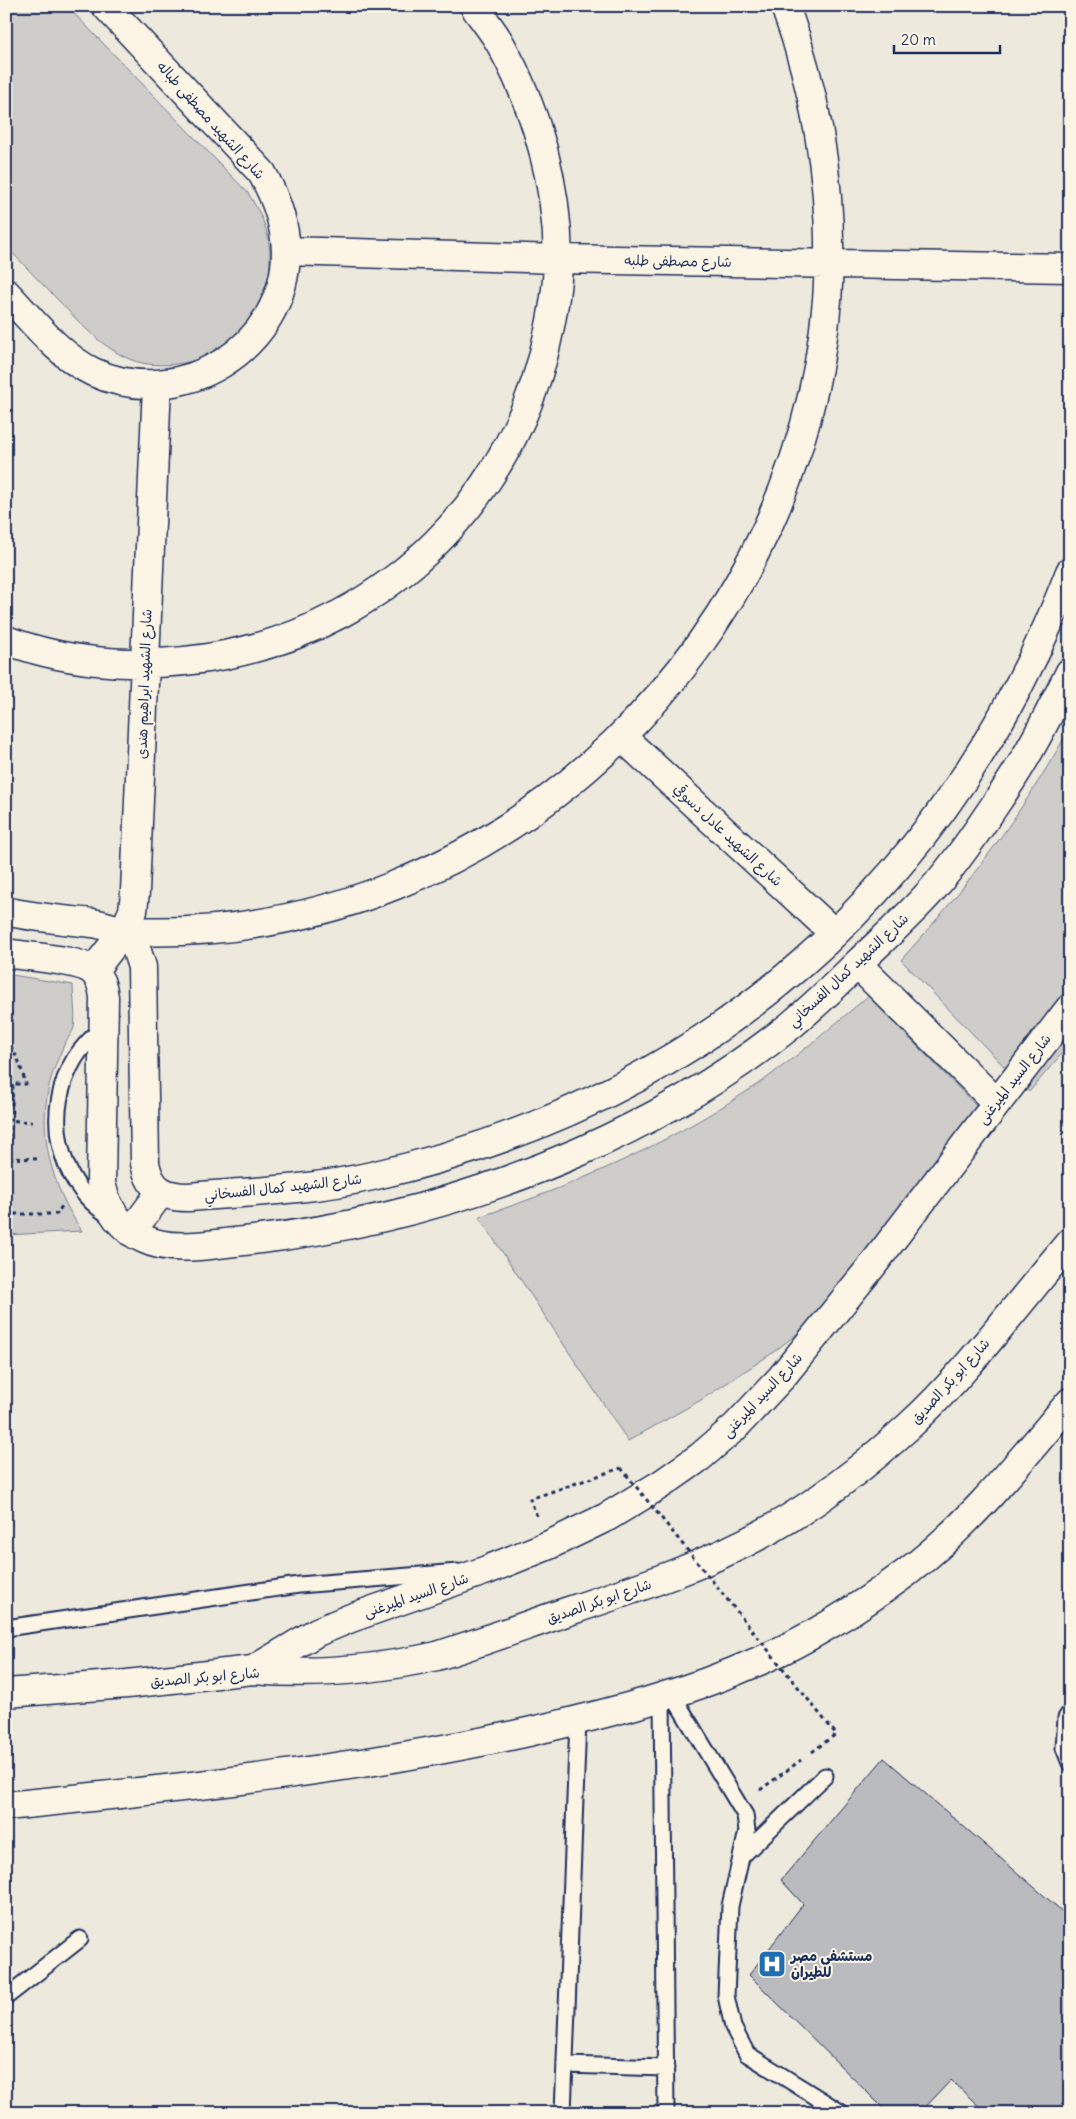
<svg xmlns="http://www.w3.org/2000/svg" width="1076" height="2119" font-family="Delius,'Playpen Sans Arabic',sans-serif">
<rect width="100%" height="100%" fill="#eee9dd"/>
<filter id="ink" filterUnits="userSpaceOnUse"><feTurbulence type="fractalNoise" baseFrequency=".02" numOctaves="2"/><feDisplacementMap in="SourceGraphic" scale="10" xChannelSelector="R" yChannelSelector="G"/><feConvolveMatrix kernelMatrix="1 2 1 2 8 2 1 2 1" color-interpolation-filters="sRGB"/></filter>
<g filter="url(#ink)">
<path fill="#cfcdca" stroke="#757e94" d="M 6,6 L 67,6 L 248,193 C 257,208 265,221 268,238 C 279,292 245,347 192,361 C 172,366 148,367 129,359 C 100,346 80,323 59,301 C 41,283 24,265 6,246 Z
M 1070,728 L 1070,1044 L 1029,1092 L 901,960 C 969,885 1021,815 1070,728 Z
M 6,974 L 73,985 C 73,998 76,1014 74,1027 C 73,1032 68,1038 65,1043 C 60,1053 56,1064 52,1075 C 35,1129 51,1186 82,1231 L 6,1235 Z
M 868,996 L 995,1125 L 960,1174 L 922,1220 L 837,1303 L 771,1354 L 701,1400 L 628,1441 L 479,1217 C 582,1183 679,1139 768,1077 C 803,1052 835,1024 868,996 Z"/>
<path fill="#babbbe" stroke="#1b2f5e" d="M 884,1758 L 1070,1918 L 1070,2113 L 986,2113 L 951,2080 L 920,2113 L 888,2113 L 749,1975 L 803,1904 L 781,1880 Z"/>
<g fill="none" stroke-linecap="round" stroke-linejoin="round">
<defs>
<path id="service" d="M 104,1027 C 93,1036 83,1046 75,1058 C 43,1111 56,1181 108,1215
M 6,1628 L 299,1585 L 458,1572
M 672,1694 L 745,1815 L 747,1831 L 730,1906 L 726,1996 L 733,2027 L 747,2054 L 842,2113
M 662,1696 L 666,2113
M 1070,1712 L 1066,1718 L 1064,1748 L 1070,1763
M 742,1856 L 825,1776
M 6,1997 L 80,1939
M 565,2065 L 666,2068
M 563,2113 L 578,1720"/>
<path id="minor" d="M 286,251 L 558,259 L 1070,268
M 6,293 C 32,320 58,355 93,372 C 180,412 286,349 286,251 C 285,222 276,198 262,173 L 106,6
M 6,640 C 74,666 154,669 225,655 C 389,623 517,494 549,331 C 554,307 558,282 558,258 C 557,184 537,110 501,45 C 494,32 483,19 474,6
M 622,737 L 834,933
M 6,911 C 35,918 64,920 93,923 C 106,925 117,931 129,931 C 502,947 818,634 829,265 C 831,178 815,88 785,6
M 124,931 L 136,948 L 142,967 L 145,1163 C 150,1189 163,1197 188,1197 C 249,1192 312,1190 372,1176 C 704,1101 947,891 1070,572
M 6,953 C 26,957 81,959 94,972 C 101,979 103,988 104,997 L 101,1183 C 107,1208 119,1228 144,1239 C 171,1252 206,1245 235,1242 C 354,1230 469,1200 579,1152 C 654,1119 726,1077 790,1026 C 814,1006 836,985 858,963 C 883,939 909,916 932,890 C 959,859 982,824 1005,790 C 1030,753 1050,712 1070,672
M 857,964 L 996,1102
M 93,971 L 124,931 L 133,911 L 135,892 L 157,385
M 131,1232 L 161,1192"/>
<path id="secondary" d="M 6,1693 L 127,1684 L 253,1670 L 317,1632 L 351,1618 L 487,1570 L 549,1545 L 607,1517 L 663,1483 L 700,1457 L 735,1427 L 781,1378 L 872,1266 L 1070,1008"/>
<path id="primary" d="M 253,1670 C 315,1675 375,1670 437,1656 C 481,1642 525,1626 569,1611 C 638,1588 707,1565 771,1529 C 821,1501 866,1465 908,1427 C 966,1374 1019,1302 1070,1242"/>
<path id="trunk" d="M 6,1806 C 181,1788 356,1770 528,1732 C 606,1714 685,1694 759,1661 C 812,1638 860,1607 906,1573 C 970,1525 1019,1462 1070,1402"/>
</defs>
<use href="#service" stroke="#1b2f5e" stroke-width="19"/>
<use href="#minor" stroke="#1b2f5e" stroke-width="31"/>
<use href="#secondary" stroke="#1b2f5e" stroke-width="31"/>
<use href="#primary" stroke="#1b2f5e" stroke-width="31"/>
<use href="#trunk" stroke="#1b2f5e" stroke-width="31"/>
<path stroke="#1b2f5e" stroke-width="3" stroke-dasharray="4 4" stroke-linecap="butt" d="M 6,1039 L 18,1059 L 26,1084 L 13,1084 L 9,1158 L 6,1165
M 6,1120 L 32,1122
M 9,1158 L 38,1159
M 6,1214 L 57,1214 L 62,1206
M 537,1516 L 530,1499 L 621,1468
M 812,1752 L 836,1734
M 760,1790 L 801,1760"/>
<use href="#service" stroke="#fcf5e5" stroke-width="15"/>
<use href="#minor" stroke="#fcf5e5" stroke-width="28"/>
<use href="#secondary" stroke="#fcf5e5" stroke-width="28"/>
<use href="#primary" stroke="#fcf5e5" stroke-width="28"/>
<use href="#trunk" stroke="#fcf5e5" stroke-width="28"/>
<path stroke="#1b2f5e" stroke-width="3" stroke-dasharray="4 4" stroke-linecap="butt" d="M 621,1468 L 836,1734"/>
</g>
</g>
<defs>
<symbol id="hospital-square" viewBox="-11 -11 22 22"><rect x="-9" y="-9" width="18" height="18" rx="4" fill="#1f6fb2" stroke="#fcf5e5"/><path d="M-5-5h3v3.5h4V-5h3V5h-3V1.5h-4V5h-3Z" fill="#fff"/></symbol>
</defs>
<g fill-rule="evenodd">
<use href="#hospital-square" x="756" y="1948" width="32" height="32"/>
</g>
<g text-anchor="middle" stroke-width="4" stroke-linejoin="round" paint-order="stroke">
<g font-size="14" fill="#1b2f5e" stroke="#fcf5e5">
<text transform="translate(211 120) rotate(48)" y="5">شارع الشهيد مصطفى طباله</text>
<text transform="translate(678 261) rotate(1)" y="5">شارع مصطفى طلبه</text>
<text transform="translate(144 684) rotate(-88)" y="5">شارع الشهيد ابراهيم هندى</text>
<text transform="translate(728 835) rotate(43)" y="5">شارع الشهيد عادل دسوقي</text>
<text transform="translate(848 970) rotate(-43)" y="5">شارع الشهيد كمال الفسخاني</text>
<text transform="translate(1014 1079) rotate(-52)" y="5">شارع السيد الميرغنى</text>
<text transform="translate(283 1187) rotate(-6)" y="5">شارع الشهيد كمال الفسخاني</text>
<text transform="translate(950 1381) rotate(-48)" y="5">شارع ابو بكر الصديق</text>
<text transform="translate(762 1395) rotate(-47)" y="5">شارع السيد الميرغنى</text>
<text transform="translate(416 1595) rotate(-19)" y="5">شارع السيد الميرغنى</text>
<text transform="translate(599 1601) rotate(-19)" y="5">شارع ابو بكر الصديق</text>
<text transform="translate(205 1677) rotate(-5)" y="5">شارع ابو بكر الصديق</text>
</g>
<g font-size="14" font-weight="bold" fill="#1b2f5e" stroke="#fcf5e5" text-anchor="start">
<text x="791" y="1961">مستشفى مصر<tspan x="791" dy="16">للطيران</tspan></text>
</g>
</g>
<rect width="1076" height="2119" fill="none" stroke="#fcf5e5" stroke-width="25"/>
<rect x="12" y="12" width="1051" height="2094" fill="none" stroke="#1b2f5e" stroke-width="2" filter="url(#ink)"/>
<path d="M894 45v8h106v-8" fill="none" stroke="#1b2f5e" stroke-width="2.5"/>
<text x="901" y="45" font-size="15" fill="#1b2f5e" stroke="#fcf5e5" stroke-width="4" paint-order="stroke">20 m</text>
</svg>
